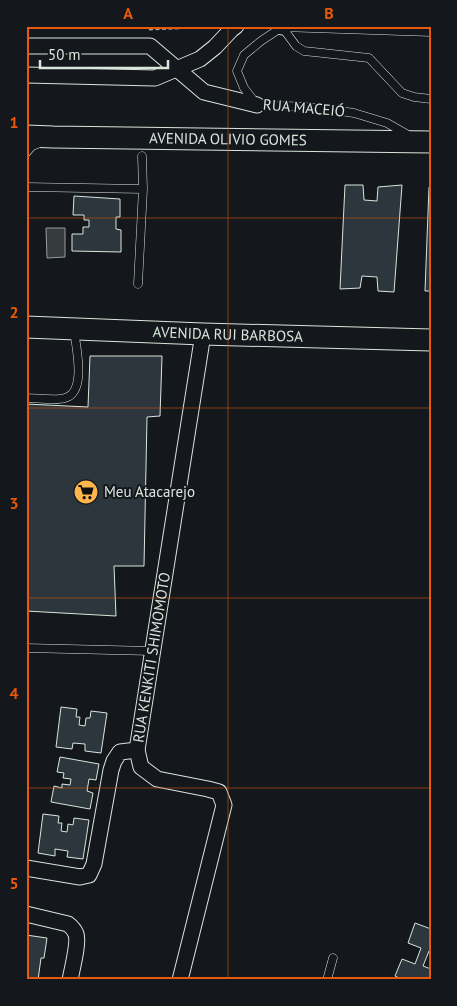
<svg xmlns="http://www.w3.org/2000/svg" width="457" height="1006" font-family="'PT Sans',sans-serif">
<rect width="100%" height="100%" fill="#14181c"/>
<path fill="#363b3e" stroke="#939e99" d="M 46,228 L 65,228 L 65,257 L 47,258 Z"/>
<path fill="#2c363c" stroke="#d8e6dc" d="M 345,185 L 363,185 L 364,200 L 377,201 L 378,187 L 402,185 L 394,292 L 378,291 L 377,277 L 362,276 L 360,288 L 340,289 Z
M 429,187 L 431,187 L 431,291 L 425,291 Z
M 74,196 L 120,199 L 120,217 L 116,217 L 116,229 L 121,230 L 121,252 L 72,251 L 72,234 L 83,234 L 83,227 L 89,227 L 89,220 L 84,220 L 84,215 L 73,215 Z
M 90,356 L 162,356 L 160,416 L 147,417 L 144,566 L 114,566 L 116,616 L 26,611 L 26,404 L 88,407 Z
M 61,707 L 77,709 L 76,717 L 80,717 L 79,725 L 85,726 L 86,718 L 90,718 L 91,711 L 107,713 L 101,753 L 85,751 L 85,744 L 73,743 L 72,749 L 56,747 Z
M 60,757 L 99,764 L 96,780 L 89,779 L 87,791 L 93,793 L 90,809 L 51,802 L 54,786 L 62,788 L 62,784 L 70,785 L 71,779 L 63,778 L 64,773 L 57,772 Z
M 43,814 L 59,816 L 58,823 L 62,823 L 61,831 L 67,832 L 68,824 L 73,825 L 74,818 L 89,820 L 83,859 L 67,857 L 68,851 L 55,849 L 55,856 L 38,853 Z
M 415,923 L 431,929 L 431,952 L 429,951 L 423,966 L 431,969 L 431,980 L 403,980 L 395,976 L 402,959 L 415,964 L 421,948 L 408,943 Z
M 26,935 L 47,938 L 44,958 L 41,958 L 38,980 L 26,980 Z"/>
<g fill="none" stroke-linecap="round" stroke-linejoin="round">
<defs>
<path id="service" d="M 282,27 L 296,46 L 304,51 L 369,58 L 402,93 L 414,97 L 431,99
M 408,135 L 387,123 L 354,113 L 320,108 L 271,105 L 257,105 L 244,88 L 237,71 L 244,55 L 261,41 L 282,27 L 431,32
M 26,153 L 32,146 L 40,143
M 26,187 L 143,189
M 138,284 L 143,189 L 142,156
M 26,398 C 36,398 57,401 65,398 C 87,392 76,347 74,330
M 26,648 L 152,651
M 327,980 L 333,958"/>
<g id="minor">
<path d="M 281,26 L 282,27"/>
<path d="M 26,46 L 150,46 L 204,92 L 257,105"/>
<path d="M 26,75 L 155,78 L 200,59 L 215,47 L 231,30 L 236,26"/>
<path d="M 26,868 L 80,877 L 89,875 L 94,864 L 111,770 L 114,761 L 120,752 L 137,750"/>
<path d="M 26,914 L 68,924 C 72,927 74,929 76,934 C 79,943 72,969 70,980"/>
<path id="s1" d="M 180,980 L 224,805 L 219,792 L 208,789 L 157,779 L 141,767 L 137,750 L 203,334"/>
</g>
<g id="secondary">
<path id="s2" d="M 26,136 L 53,137 L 431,142"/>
<path id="s3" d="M 26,327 L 203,334 L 431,340"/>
</g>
</defs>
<use href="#service" stroke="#d8e6dc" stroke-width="9"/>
<use href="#minor" stroke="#d8e6dc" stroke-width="17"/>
<use href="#secondary" stroke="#d8e6dc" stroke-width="23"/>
<path stroke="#9da8a2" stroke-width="3" stroke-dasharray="4 2.5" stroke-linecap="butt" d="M 149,29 L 196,27 L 198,26"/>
<use href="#service" stroke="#14181c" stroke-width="8"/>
<use href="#minor" stroke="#14181c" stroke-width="15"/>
<use href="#secondary" stroke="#14181c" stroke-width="21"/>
</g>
<path fill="none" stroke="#e8590c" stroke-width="1" stroke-opacity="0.55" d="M 228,26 L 228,980M 26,218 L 431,218M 26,408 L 431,408M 26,598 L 431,598M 26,788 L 431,788"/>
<defs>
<symbol id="supermarket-disc" viewBox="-11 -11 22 22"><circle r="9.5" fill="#ffb74d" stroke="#14181c"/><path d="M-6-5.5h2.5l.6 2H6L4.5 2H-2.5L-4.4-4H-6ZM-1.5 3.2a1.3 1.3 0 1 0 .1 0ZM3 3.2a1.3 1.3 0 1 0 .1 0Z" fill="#111"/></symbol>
</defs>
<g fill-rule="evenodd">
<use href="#supermarket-disc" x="72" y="478" width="28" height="28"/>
</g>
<g text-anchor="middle" stroke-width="4" stroke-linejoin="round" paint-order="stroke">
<g font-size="15" fill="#d8e6dc" stroke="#14181c">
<text transform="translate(304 108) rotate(5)" y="5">RUA MACEIÓ</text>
<text dy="5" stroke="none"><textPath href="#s2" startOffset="202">AVENIDA OLIVIO GOMES</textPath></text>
<text dy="5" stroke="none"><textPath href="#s3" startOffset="202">AVENIDA RUI BARBOSA</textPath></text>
<text dy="5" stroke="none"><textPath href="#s1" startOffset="389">RUA KENKITI SHIMOMOTO</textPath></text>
</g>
<g font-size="15" fill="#d8e6dc" stroke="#14181c" text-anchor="start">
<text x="104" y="497">Meu Atacarejo</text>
</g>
</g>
<rect width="457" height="1006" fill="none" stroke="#14181c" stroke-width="55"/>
<path d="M40 60v8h128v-8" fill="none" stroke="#d8e6dc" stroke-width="2.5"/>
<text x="48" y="60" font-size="15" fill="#d8e6dc" stroke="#14181c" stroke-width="4" paint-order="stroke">50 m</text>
<rect x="28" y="28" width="402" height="950" fill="none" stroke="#e8590c" stroke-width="2"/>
<g font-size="16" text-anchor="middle" font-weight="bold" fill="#e8590c">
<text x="128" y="19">A</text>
<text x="329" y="19">B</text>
<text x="14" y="128">1</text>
<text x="14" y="318">2</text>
<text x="14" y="509">3</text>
<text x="14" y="699">4</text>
<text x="14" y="889">5</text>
</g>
</svg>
